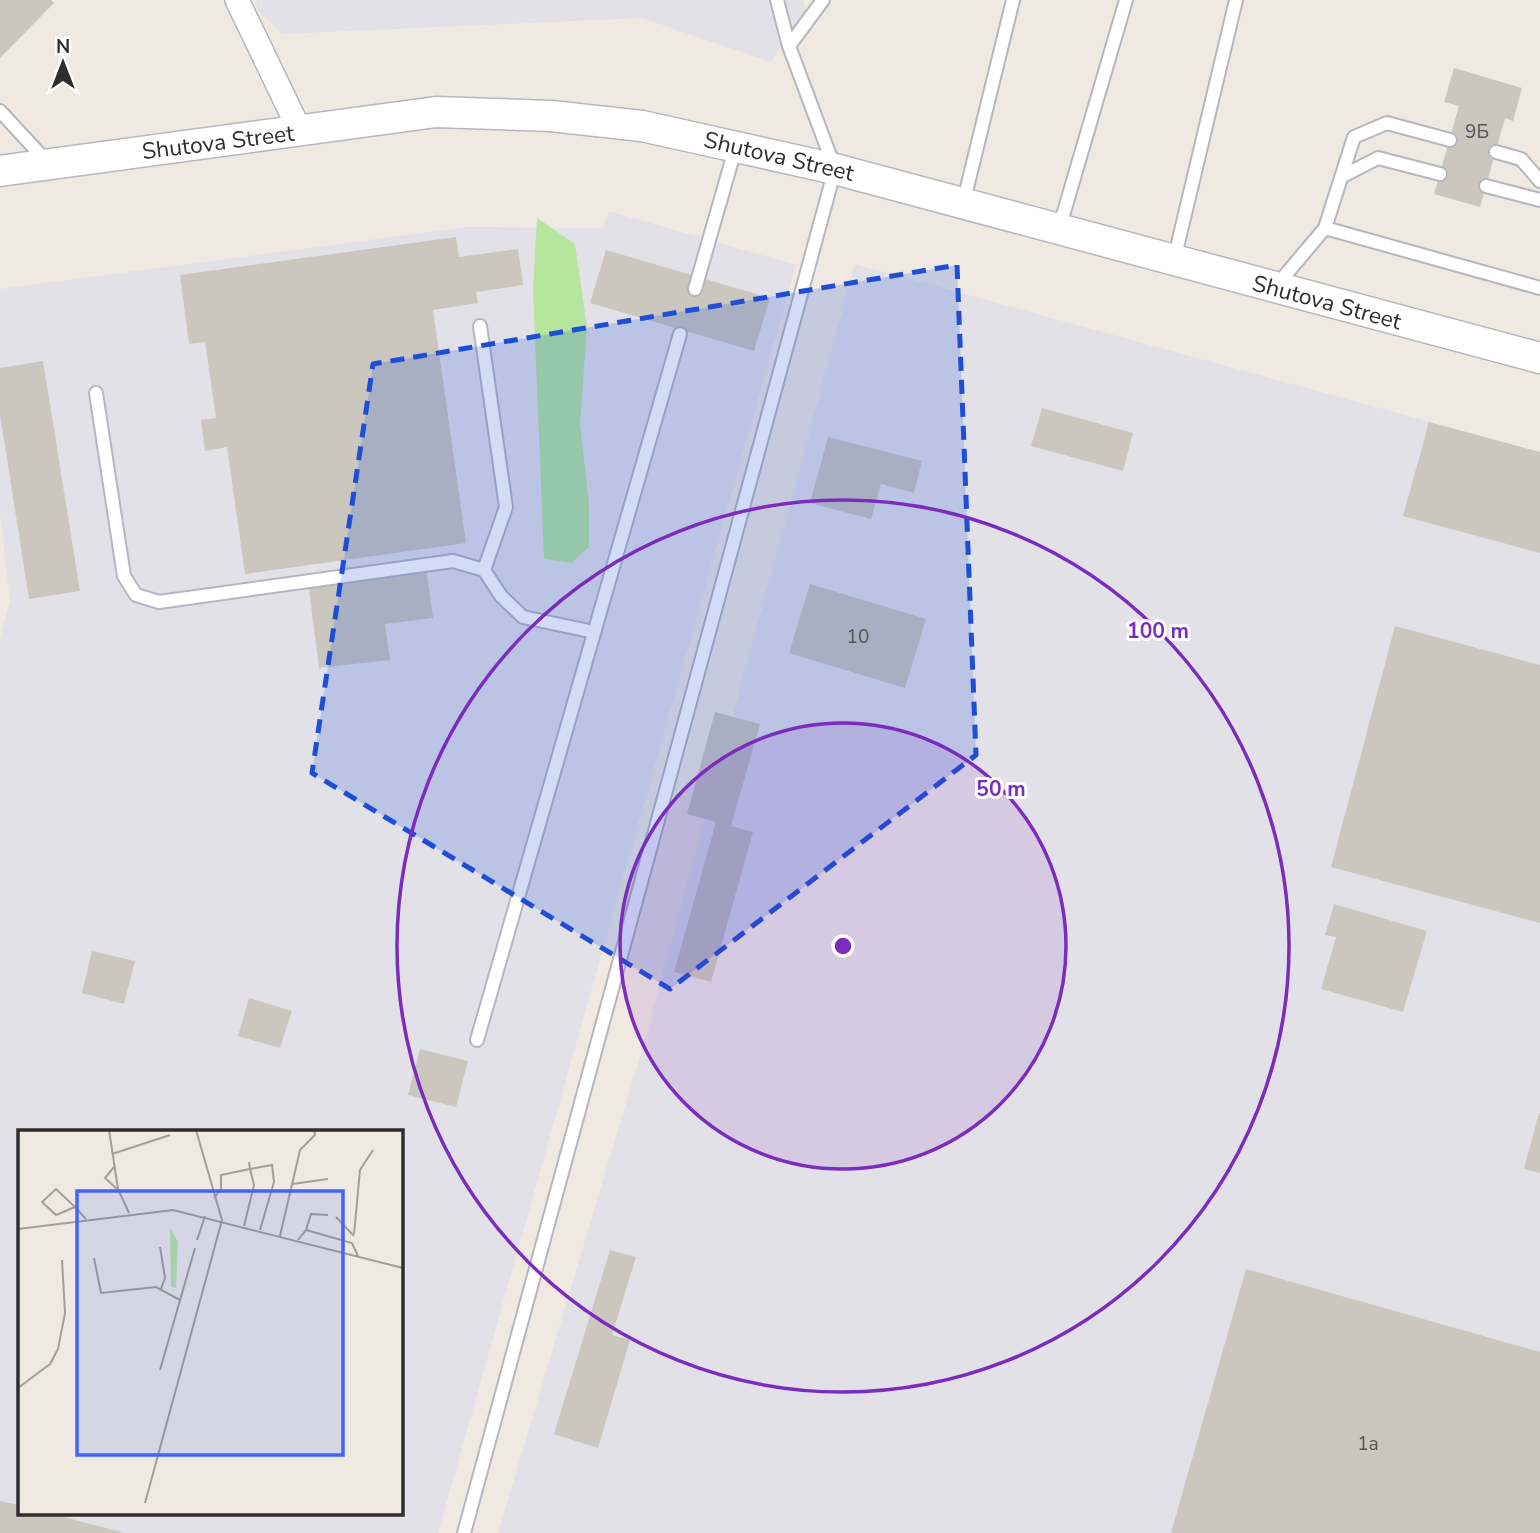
<svg xmlns="http://www.w3.org/2000/svg" width="1540" height="1533" font-family="'Nunito Sans',sans-serif">
<rect width="100%" height="100%" fill="#efe9e1"/>
<path fill="#e3e1e8" fill-rule="evenodd" d="M 256,0 L 803,0 L 806,10 L 771,62 L 642,18 L 282,34 L 258,11 Z
M 609,211 L 796,265 L 438,1533 L 0,1533 L 0,638 L 10,601 L 0,513 L 0,289 L 466,227 L 603,228 ZM 19,1132 L 401,1132 L 401,1514 L 19,1514 Z
M 855,264 L 1540,452 L 1540,1533 L 498,1533 L 648,1029 Z"/>
<path fill="#b6e59e" d="M 537,218 L 575,244 L 587,327 L 580,424 L 589,504 L 589,547 L 571,563 L 544,559 L 533,288 Z"/>
<path fill="#cbc7bf" d="M 0,0 L 51,0 L 54,3 L 0,58 Z
M 1454,68 L 1522,88 L 1513,121 L 1505,118 L 1480,207 L 1434,194 L 1459,106 L 1444,102 Z
M 456,237 L 459,257 L 518,249 L 523,285 L 476,292 L 478,303 L 433,310 L 466,543 L 245,574 L 227,447 L 205,451 L 201,420 L 216,418 L 205,342 L 189,344 L 180,275 Z
M 606,250 L 770,298 L 754,351 L 590,303 Z
M 43,361 L 80,591 L 29,599 L 0,414 L 0,368 Z
M 1042,408 L 1133,433 L 1123,471 L 1031,446 Z
M 1429,422 L 1540,452 L 1540,553 L 1403,516 Z
M 828,437 L 922,461 L 914,493 L 881,484 L 871,519 L 810,503 Z
M 425,559 L 433,618 L 385,624 L 390,660 L 319,668 L 307,574 Z
M 810,584 L 926,619 L 905,688 L 789,653 Z
M 1395,626 L 1540,665 L 1540,923 L 1331,867 Z
M 715,712 L 760,724 L 731,826 L 753,832 L 711,982 L 674,972 L 716,822 L 687,814 Z
M 1334,904 L 1427,931 L 1403,1012 L 1321,989 L 1336,937 L 1325,935 Z
M 92,951 L 135,961 L 124,1004 L 82,993 Z
M 249,998 L 292,1011 L 280,1048 L 238,1036 Z
M 420,1049 L 468,1061 L 456,1107 L 408,1095 Z
M 1539,1113 L 1540,1113 L 1540,1173 L 1524,1169 Z
M 610,1250 L 636,1257 L 612,1335 L 630,1340 L 598,1448 L 554,1434 Z
M 1246,1269 L 1540,1352 L 1540,1533 L 1171,1533 Z
M 0,1501 L 19,1505 L 19,1514 L 52,1514 L 125,1533 L 0,1533 Z"/>
<g fill="none" stroke-linecap="round" stroke-linejoin="round">
<defs>
<path id="service" d="M 789,46 L 823,0
M 0,111 L 48,163
M 1496,152 L 1521,159 L 1540,181
M 1341,177 L 1378,158 L 1440,174
M 1486,186 L 1540,200
M 963,204 L 1013,0
M 1325,228 L 1354,137 L 1387,123 L 1450,140
M 1059,229 L 1126,0
M 1174,260 L 1236,0
M 1277,285 L 1325,228 L 1540,288
M 695,289 L 736,146
M 480,326 L 506,507 L 484,570
M 96,393 L 124,576 L 136,595 L 159,602 L 453,561 L 484,570 L 501,596 L 523,617 L 594,632
M 477,1040 L 680,334
M 464,1533 L 835,169 L 789,46 L 777,0"/>
<path id="minor" d="M 237,0 L 300,131"/>
<path id="tertiary" d="M 0,171 L 436,112 L 551,116 L 642,126 L 835,169 L 1540,358"/>
</defs>
<use href="#service" stroke="#b4b7c1" stroke-width="16"/>
<use href="#minor" stroke="#b4b7c1" stroke-width="26"/>
<use href="#tertiary" stroke="#b4b7c1" stroke-width="33"/>
<use href="#service" stroke="#fff" stroke-width="12"/>
<use href="#minor" stroke="#fff" stroke-width="23"/>
<use href="#tertiary" stroke="#fff" stroke-width="30"/>
</g>
<path fill="#1d4ed8" fill-opacity="0.2" stroke="#1d4ed8" stroke-width="5" stroke-dasharray="14 9" stroke-linejoin="round" d="M 957,265 L 976,755 L 670,989 L 312,773 L 373,364 Z"/>
<circle cx="843" cy="946" r="223" fill="#7b2cbf" fill-opacity=".12"/>
<g fill="none" stroke="#7b2cbf" stroke-width="3.5">
<circle cx="843" cy="946" r="223"/>
<circle cx="843" cy="946" r="446"/>
</g>
<g text-anchor="middle" stroke-width="6" stroke-linejoin="round" paint-order="stroke">
<g font-size="19" fill="#555452">
<text x="1477" y="138">9Б</text>
<text x="858" y="643">10</text>
<text x="1368" y="1450">1а</text>
</g>
<g font-size="23" fill="#2e2e2e" stroke="#fff">
<text transform="translate(218 142) rotate(-7)" y="8">Shutova Street</text>
<text transform="translate(779 156) rotate(13)" y="8">Shutova Street</text>
<text transform="translate(1327 302) rotate(15)" y="8">Shutova Street</text>
</g>
</g>
<g transform="translate(18 1130)">
<rect width="385" height="385" fill="#efe9e1"/>
<path d="M 152,98 L 160,112 L 158,158 L 153,157 Z" fill="#b6e59e"/>
<path fill="none" stroke="#a29e99" stroke-width="2" d="M 91,0 L 100,59 L 111,83M 94,24 L 152,5M 231,32 L 232,39 L 254,35 L 256,52 L 242,100M 96,37 L 87,48 L 99,59M 274,54 L 310,49M 196,68 L 203,59 L 203,45 L 232,39 L 236,55 L 226,96M 57,77 L 38,85 L 24,72 L 38,59 L 57,77 L 68,89M 318,87 L 336,106M 0,99 L 155,80 L 385,138M 288,100 L 293,84 L 310,85M 336,104 L 342,40 L 355,20M 262,106 L 282,20 L 297,5 L 296,0M 179,110 L 187,86M 280,110 L 288,100 L 334,113 L 340,126M 142,117 L 147,148 L 143,159M 76,128 L 83,163 L 138,157 L 162,170M 142,240 L 177,118M 0,258 L 32,234 L 40,219 L 47,183 L 44,130M 127,373 L 204,90 L 178,0"/>
<path fill="#4264fb" fill-opacity="0.15" stroke="#4264fb" stroke-width="3.5" d="M 59,61 L 325,61 L 325,325 L 59,325 Z"/>
<rect width="385" height="385" fill="none" stroke="#2e2e2e" stroke-width="3.5"/>
</g>
<circle cx="843" cy="946" r="10" fill="#7b2cbf" stroke="#fff" stroke-width="3.5"/>
<g font-size="21" text-anchor="middle" font-weight="bold" fill="#7b2cbf" stroke="#fff" stroke-width="6" stroke-linejoin="round" paint-order="stroke">
<text x="1158" y="638">100 m</text>
<text x="1001" y="796">50 m</text>
</g>
<g transform="translate(63 63)" stroke="#ffffff" stroke-width="5" paint-order="stroke">
<path d="M0-5L12 26L0 18L-12 26Z" fill="#2e2e2e"/>
<text y="-10" font-size="19" font-weight="bold" text-anchor="middle" fill="#2e2e2e">N</text>
</g>
</svg>
